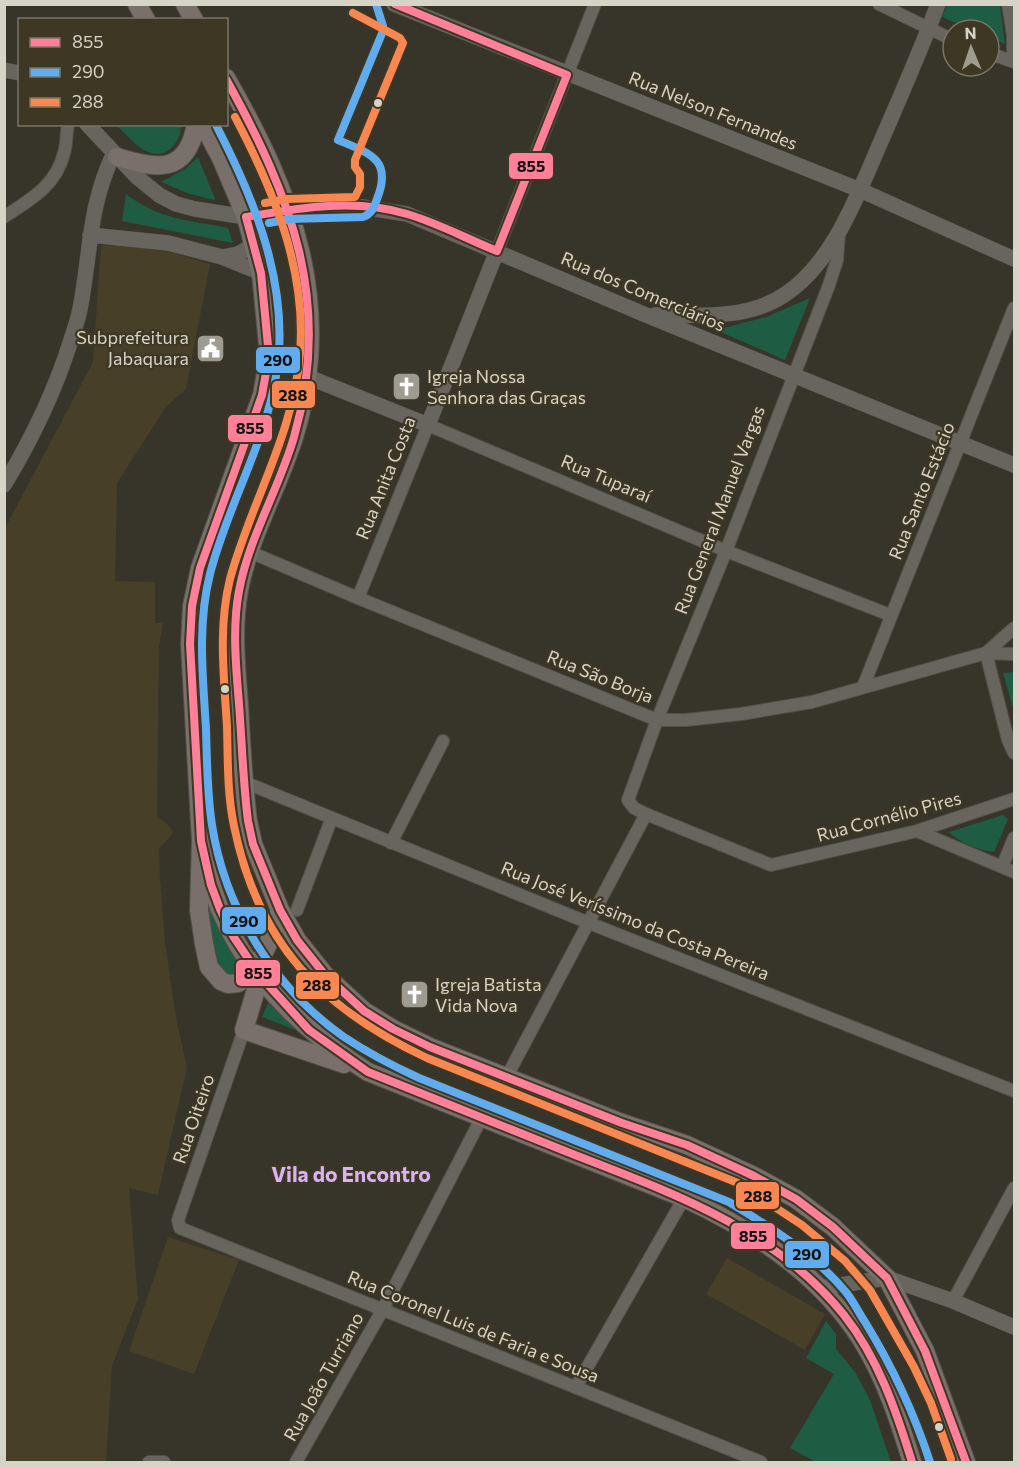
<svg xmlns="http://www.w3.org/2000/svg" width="1019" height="1467" font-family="Commissioner,sans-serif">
<rect width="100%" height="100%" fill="#37342a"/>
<path fill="#473f27" d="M 101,245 L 136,247 L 174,253 L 210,264 L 186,389 L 166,407 L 117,483 L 115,581 L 155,582 L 155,623 L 163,623 L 159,646 L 157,817 L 165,822 L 174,832 L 159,849 L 160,879 L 165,942 L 176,1018 L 187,1067 L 158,1195 L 129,1188 L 138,1299 L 112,1366 L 106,1462 L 5,1462 L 5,528 L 93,362 Z
M 168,1237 L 239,1260 L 194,1374 L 129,1351 Z
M 727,1258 L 825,1314 L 805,1350 L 706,1294 Z"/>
<path fill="#1e5c44" d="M 947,5 L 1000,5 L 1005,44 L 989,37 L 989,30 L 973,30 L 942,17 Z
M 181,124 C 181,135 177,144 169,150 C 148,164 130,137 116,125 Z
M 198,157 L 215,199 L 214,200 L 190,194 L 161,182 L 185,169 Z
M 126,194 C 160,220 188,220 228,228 L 233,243 L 122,221 Z
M 810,298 L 785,360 L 716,330 L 766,317 Z
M 1014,672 L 1014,711 L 1003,673 Z
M 1003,815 L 1008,819 L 994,852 C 978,850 960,843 949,832 Z
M 208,905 L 239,965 L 237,972 L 230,975 L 222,973 C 214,950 210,929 208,905 Z
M 268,1003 L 298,1031 L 262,1017 Z
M 826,1321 L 836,1334 L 836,1349 L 855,1372 L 870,1400 L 891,1462 L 816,1462 L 790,1448 L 834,1374 L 806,1358 Z"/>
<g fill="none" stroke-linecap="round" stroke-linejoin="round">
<defs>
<path id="minor" d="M 879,4 L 953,40
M 1008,4 L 1013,35 L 1013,61
M 989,53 L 1014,62
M 4,217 C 31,199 56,186 64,153 C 67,144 66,134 68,124
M 839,232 L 837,260 L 829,285 L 726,551 L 657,720 L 628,800 L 634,808 L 646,814 L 771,865 L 917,831 L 1014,799
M 497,251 L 595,4
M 250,552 L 358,598 L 657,720 L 686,720 L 741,714 L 812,702 L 986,653 L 1014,628
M 358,598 L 428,425 L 726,551 L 890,615
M 1014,654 L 986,653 L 1008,740 L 1014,753
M 863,687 L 1014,308
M 244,782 L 589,923 L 1014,1091
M 917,831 L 1014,872
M 391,843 L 443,741
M 1002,867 L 1014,838
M 297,910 L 331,820
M 244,1030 L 178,1220 L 180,1228 L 761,1462
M 506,1078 L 646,814
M 953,1301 L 1014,1188
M 576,1387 L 684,1198
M 149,1462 L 164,1462
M 296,1462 L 383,1309 L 482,1117"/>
<path id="tertiary" d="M 394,4 L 860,190 L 1014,259
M 4,70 L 20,73
M 87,124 L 137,177 L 159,195 L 176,204 L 195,209 L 246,217 L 289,209 L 362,207 L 407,214 L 646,315 L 1014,465
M 90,235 L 168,243 L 222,257 L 261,273
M 222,257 L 238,254 L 254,245
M 655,315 C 698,315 747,320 784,295 C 834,263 859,191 882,139 C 901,95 921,50 938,4
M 308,377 L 428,425 L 497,251
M 4,485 C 32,439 55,391 71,340 C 74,330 78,320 80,309 C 91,253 88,207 114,153
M 820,1288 L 887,1278 L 953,1301 L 1014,1327"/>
<path id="primary" d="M 137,4 L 146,20
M 185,4 L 194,20
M 226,78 C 292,193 335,304 294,437 C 278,488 249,537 239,590 C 232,628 236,666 239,704 C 241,743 243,782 248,821 L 253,844 L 280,910 L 297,940 L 325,975 L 364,1011 L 393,1029 L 430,1047 L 622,1123 L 687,1145 L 754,1176 L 796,1199 L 833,1227 L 887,1278 L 925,1351 L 966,1462
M 203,124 L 221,158 L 246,217 L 261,273 L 269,356 L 262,395 L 200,568 L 192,606 L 190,644 L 201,841 L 199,910 L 204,944 L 209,967 L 221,981 L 228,984 L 238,983 L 255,970 L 268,944 L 280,910
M 117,157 C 157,169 187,175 196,124
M 201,841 C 206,863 211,886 219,907 C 248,978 305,1032 368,1072 L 684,1198 C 753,1230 820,1274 861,1339 C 885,1377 899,1420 912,1462
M 260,976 L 244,1030 L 344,1064"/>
</defs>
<use href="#minor" stroke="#525047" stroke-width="14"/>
<use href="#tertiary" stroke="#525047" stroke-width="16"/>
<use href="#primary" stroke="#525047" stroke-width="20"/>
<use href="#minor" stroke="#68655e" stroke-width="12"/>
<use href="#tertiary" stroke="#68655e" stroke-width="15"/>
<use href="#primary" stroke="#79706b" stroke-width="18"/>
<defs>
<path id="bus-1" d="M 395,4 L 567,75 L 497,251 C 467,239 438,223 407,214 C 354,198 299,208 246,217 L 261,273 L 269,356 L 262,395 L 200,568 L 192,606 L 190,644 L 201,841 L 211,885 L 220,909 L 233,936 L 260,976 L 309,1030 L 368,1072 C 435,1099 503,1126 570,1153 C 670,1192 774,1228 844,1315 C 878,1358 896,1410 912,1462
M 226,79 C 291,196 333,302 294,437 C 279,489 249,537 239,591 C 232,628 236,666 239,704 C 242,743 243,782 248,821 L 253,844 L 280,910 L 297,940 L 325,975 L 364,1011 L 393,1029 L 430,1047 L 622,1123 L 687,1145 L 754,1176 L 796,1199 L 833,1227 L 887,1278 L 925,1351 L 966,1462"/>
<path id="bus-2" d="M 217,127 C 252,195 284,272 279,351 C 274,430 229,499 210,574 C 197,625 203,678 206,729 C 207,761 207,793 212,825 C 225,909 274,988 344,1037 C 368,1053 393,1066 419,1078 L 729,1202 C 770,1227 814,1254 845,1291 C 853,1300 858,1312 865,1322 C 892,1366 914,1413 930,1462
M 269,223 L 290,219 L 363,217 C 372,214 374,207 377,199 C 393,159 369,153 338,140 L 383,31 L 383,26 L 376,4"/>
<path id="bus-3" d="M 235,117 C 273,189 307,270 300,353 C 294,434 251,502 230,579 C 218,627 224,677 227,726 C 228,759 227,793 234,826 C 258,944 321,1008 427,1058 L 738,1183 L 802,1225 L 845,1261 L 870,1290 L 914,1367 L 931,1403 L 951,1459
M 265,203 L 288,199 L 355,197 L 360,187 L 360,174 L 355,167 L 355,160 L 403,43 L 400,38 L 353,13"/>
</defs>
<use href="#bus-1" stroke="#3d3724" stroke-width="12"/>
<use href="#bus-2" stroke="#3d3724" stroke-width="12"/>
<use href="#bus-3" stroke="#3d3724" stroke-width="12"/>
<use href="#bus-1" stroke="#ff8098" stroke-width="8"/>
<use href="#bus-2" stroke="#60acee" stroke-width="8"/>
<use href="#bus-3" stroke="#f88751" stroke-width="8"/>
</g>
<defs>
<symbol id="civic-square" viewBox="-11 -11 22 22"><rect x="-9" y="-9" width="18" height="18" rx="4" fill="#9e9b90" stroke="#3d3724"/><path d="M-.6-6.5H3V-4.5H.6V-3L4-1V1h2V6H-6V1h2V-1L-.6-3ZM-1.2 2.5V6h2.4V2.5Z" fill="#fff"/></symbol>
<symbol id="church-square" viewBox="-11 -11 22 22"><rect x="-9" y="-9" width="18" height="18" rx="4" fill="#9e9b90" stroke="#3d3724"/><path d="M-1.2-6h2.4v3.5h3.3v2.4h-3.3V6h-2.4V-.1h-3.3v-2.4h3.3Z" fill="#fff"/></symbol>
</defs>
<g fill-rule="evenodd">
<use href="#civic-square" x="194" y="332" width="33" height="33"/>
<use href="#church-square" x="390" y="370" width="33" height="33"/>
<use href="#church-square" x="398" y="978" width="33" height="33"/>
</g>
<g fill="#d6d3c7" stroke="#3d3724" stroke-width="2">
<circle cx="378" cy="103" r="5"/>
<circle cx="225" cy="689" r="5"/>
<circle cx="939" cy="1427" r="5"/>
</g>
<g text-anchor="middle" stroke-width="4.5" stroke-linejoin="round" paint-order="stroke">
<g font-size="18" fill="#d6d3c7" stroke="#3d3724">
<text transform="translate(713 111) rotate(22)" y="6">Rua Nelson Fernandes</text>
<text transform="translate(643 292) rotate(23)" y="6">Rua dos Comerciários</text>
<text transform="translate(386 478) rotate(-68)" y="6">Rua Anita Costa</text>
<text transform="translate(606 479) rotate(23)" y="6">Rua Tuparaí</text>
<text transform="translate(922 491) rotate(-68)" y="6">Rua Santo Estácio</text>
<text transform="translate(720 510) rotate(-69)" y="6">Rua General Manuel Vargas</text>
<text transform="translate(600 677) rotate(22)" y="6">Rua São Borja</text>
<text transform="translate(889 817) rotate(-15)" y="6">Rua Cornélio Pires</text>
<text transform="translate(635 921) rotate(22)" y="6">Rua José Veríssimo da Costa Pereira</text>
<text transform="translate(194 1119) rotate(-71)" y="6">Rua Oiteiro</text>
<text transform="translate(473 1327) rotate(22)" y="6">Rua Coronel Luis de Faria e Sousa</text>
<text transform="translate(324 1377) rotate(-61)" y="6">Rua João Turriano</text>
</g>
<g font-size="18" fill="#d6d3c7" stroke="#3d3724" text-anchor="start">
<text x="189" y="344" text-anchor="end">Subprefeitura<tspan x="189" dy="21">Jabaquara</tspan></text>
<text x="427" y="383">Igreja Nossa<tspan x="427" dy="21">Senhora das Graças</tspan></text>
<text x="435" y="991">Igreja Batista<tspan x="435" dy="21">Vida Nova</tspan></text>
</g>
<g font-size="21" font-weight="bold" fill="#dbb2f3" stroke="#3d3724">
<text x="351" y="1182">Vila do Encontro</text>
</g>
</g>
<g stroke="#3d3724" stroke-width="2">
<rect x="508" y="152" width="46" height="28" rx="6" fill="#ff8098"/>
<rect x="255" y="346" width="46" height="28" rx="6" fill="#60acee"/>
<rect x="271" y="380" width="45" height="29" rx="6" fill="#f88751"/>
<rect x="227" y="414" width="46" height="29" rx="6" fill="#ff8098"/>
<rect x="221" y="906" width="46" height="29" rx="6" fill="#60acee"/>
<rect x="235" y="959" width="46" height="28" rx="6" fill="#ff8098"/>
<rect x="295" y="971" width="45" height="29" rx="6" fill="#f88751"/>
<rect x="735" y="1181" width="45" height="29" rx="6" fill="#f88751"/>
<rect x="730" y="1222" width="46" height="28" rx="6" fill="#ff8098"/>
<rect x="784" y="1240" width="46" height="29" rx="6" fill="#60acee"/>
</g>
<g font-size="16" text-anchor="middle" font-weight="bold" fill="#111">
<text x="531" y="172">855</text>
<text x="278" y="366">290</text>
<text x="293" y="401">288</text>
<text x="250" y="434">855</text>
<text x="244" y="927">290</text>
<text x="258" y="979">855</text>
<text x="317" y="991">288</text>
<text x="758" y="1202">288</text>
<text x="753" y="1242">855</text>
<text x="807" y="1260">290</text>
</g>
<rect width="1019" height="1467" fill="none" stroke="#d6d3c7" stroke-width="12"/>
<rect x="18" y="18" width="210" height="108" fill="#3d3724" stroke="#7a7565" stroke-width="1.5"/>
<rect x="30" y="38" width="30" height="9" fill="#ff8098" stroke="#7a7565" stroke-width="1.5"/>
<text x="72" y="48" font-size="18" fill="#d6d3c7">855</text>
<rect x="30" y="68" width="30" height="9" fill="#60acee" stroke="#7a7565" stroke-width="1.5"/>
<text x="72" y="78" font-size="18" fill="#d6d3c7">290</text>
<rect x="30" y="98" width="30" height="9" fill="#f88751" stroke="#7a7565" stroke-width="1.5"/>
<text x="72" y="108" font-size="18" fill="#d6d3c7">288</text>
<g transform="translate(971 48) rotate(358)"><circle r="28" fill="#3d3724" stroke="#7a7565" stroke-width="1.5"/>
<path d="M0-4.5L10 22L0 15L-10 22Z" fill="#9e9b90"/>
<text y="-9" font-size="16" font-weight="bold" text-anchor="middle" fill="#d6d3c7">N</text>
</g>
</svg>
